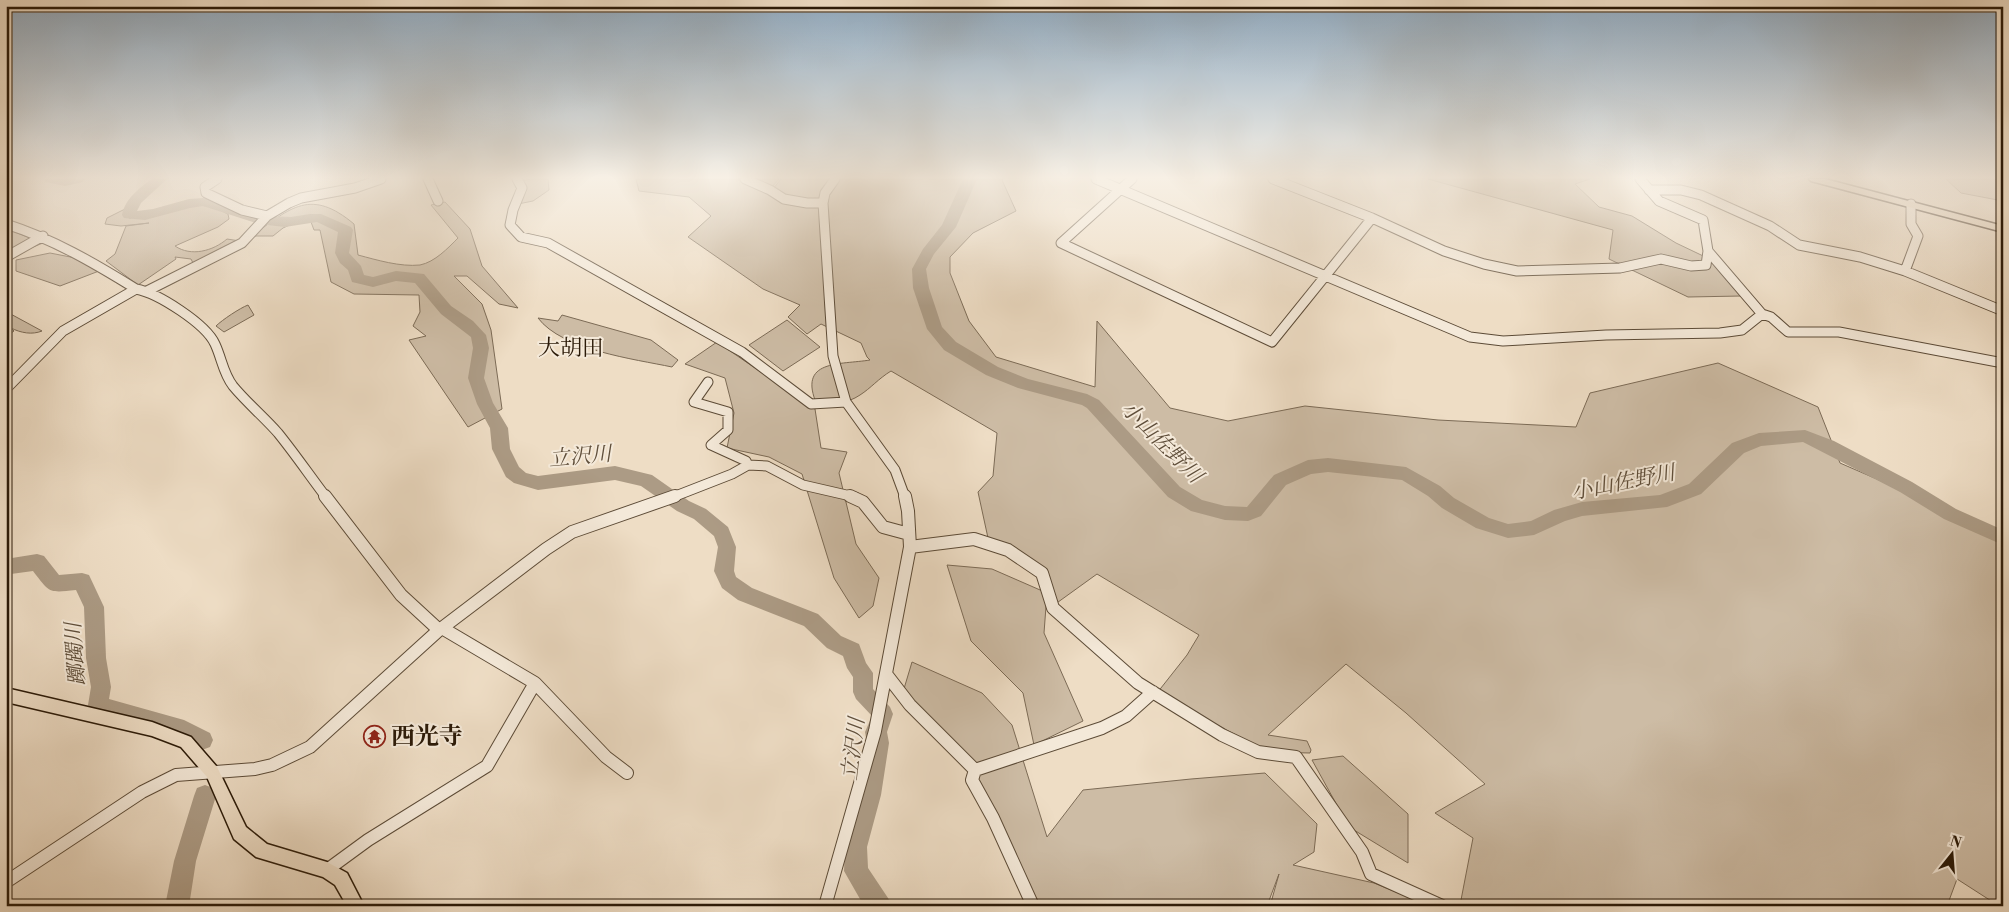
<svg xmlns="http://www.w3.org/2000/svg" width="2009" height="912" font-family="'Libre Bodoni','Noto Serif JP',serif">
<rect width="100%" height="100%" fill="#eeddc5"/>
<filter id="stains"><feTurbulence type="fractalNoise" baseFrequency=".004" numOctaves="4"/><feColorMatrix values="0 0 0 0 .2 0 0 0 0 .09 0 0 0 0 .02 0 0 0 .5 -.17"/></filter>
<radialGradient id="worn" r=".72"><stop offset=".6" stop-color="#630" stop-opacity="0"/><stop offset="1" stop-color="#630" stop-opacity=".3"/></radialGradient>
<path fill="#cdbca5" stroke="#7c6b56" d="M 530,179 L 548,179 L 549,190 L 533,201 L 518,204 L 521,181 Z
M 636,179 L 779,179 L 771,188 L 773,189 L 781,179 L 1003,179 L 1002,180 L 1016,211 L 973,233 L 950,257 L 950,273 L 969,321 L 996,357 L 1095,387 L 1097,321 L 1170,408 L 1228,421 L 1305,406 L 1438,420 L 1576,427 L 1590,393 L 1718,363 L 1818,407 L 1840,463 L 1934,504 L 2003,539 L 2003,906 L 1999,906 L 1957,879 L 1947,906 L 1470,906 L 1461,900 L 1473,838 L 1435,813 L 1485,784 L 1406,713 L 1346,664 L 1268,735 L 1307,741 L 1311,750 L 1310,753 L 1268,752 L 1157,693 L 1187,655 L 1199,635 L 1097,574 L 1054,605 L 1036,568 L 988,538 L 978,492 L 993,476 L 997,433 L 891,371 C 878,379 871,388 860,395 C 847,404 831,404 817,405 C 797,359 840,365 870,360 L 867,357 L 861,343 L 821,324 L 807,334 L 788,317 L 800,305 L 763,289 L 688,237 L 711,216 L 689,197 L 639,191 Z
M 1428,179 L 1590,179 L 1575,184 L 1599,207 L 1632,216 L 1676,243 L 1720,264 L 1741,296 L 1688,297 L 1609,259 L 1613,230 Z
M 1946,179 L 2003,179 L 2003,201 L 1961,193 Z
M 445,202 L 470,229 L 482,266 L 518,308 L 499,304 L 467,276 L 454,276 L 482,304 L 491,330 L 502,409 L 468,427 L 409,340 L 426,336 L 413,326 L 420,312 L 419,295 L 354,294 L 331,282 L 320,230 L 314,230 L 311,222 L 305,218 L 283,228 L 273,236 L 252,236 C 291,207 311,188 354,224 L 358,255 C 377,260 400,267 420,265 C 435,262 448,248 458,238 L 431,205 Z
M 193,205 L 212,206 L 228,214 L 229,219 L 218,227 L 175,246 C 191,257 213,251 227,239 L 240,241 L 194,265 L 191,259 L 175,257 L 176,259 L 138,285 L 106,261 L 115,254 L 126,226 L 149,223 L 121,226 L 105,224 L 107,218 L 125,209 L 129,218 L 167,213 Z
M 6,229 L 7,229 L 43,243 L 6,258 Z
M 50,253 L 91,261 L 99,271 L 60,286 L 16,271 L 16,260 Z
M 248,305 L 254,315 L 224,332 L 216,326 C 222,320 240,308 248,305 Z
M 7,312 L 42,331 C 32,335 21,333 11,328 L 14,331 L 6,337 Z
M 562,315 L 651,340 L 678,360 L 672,367 C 634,359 562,350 538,318 L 558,321 Z
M 787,320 L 820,347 L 783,371 L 749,345 Z
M 717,342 L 815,409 L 821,448 L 847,452 L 839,473 L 856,544 L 879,578 L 873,606 L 859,618 L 834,578 L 802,474 L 769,457 L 727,448 L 734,413 L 725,378 L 685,364 Z
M 947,565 L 992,569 L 1047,593 L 1044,633 L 1083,721 L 1034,745 L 1023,693 L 971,641 Z
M 912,662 L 982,693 L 1012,725 L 1047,837 L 1083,790 L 1191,779 L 1265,773 L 1317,824 L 1314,852 L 1293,865 L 1374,883 L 1430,906 L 1270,906 L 1279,874 L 1267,906 L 1040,906 L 993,818 L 975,768 L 903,692 Z
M 1343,756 L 1408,814 L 1408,863 L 1349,827 L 1312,760 Z"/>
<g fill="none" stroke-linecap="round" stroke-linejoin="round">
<path fill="#ac9b85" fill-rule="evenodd" d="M 44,179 L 85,179 L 83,182 L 65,186 L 46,182 Z
M 152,179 L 167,179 L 141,203 L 137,211 L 153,209 L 189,199 L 203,198 L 266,216 L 291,217 L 310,214 L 321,214 L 351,227 L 353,230 L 349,253 L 361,266 L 364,275 L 373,277 L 396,271 L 424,274 L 451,306 L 473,321 L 486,335 L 489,348 L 484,378 L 493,403 L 508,428 L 510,449 L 519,467 L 526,473 L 538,476 L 615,466 L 652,475 L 689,501 L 706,509 L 728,527 L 736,547 L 734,571 L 736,577 L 752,588 L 818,614 L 841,636 L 859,644 L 866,663 L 873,673 L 873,689 L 890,707 L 893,714 L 887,732 L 889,743 L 881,795 L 867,847 L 868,868 L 888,898 L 892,906 L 864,906 L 844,871 L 845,847 L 859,795 L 867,743 L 865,732 L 872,716 L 856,699 L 853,692 L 853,677 L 847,668 L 843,656 L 827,648 L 804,626 L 738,600 L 722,588 L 714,571 L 718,547 L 714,536 L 694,519 L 677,511 L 641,486 L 615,480 L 538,490 L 514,483 L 506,477 L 492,449 L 490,428 L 477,404 L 468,378 L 473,348 L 471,337 L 441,314 L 415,283 L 396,281 L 373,287 L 352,282 L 348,270 L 340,263 L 335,253 L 338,232 L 317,222 L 285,227 L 259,224 L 203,206 L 190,208 L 145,220 L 124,218 L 122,215 C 125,199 139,188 152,179 Z
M 963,179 L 977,179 L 956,227 L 934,254 L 926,269 L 929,288 L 942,327 L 956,342 L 998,367 L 1028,379 L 1087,394 L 1099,400 L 1180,487 L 1202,500 L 1225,506 L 1247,507 L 1274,475 L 1308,460 L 1328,458 L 1406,467 L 1440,486 L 1454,498 L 1489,518 L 1508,524 L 1531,521 L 1554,510 L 1582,502 L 1660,495 L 1689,484 L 1732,443 L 1759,433 L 1805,430 L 1834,441 L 1912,482 L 1956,509 L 2003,530 L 2003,545 L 1944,519 L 1900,492 L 1803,442 L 1761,446 L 1744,453 L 1701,494 L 1667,507 L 1582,516 L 1565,521 L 1534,535 L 1508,538 L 1476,528 L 1442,508 L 1428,496 L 1402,480 L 1328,472 L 1311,474 L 1286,485 L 1261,516 L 1248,521 L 1225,520 L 1191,511 L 1168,497 L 1087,408 L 1082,405 L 1018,388 L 986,375 L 944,350 L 927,329 L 913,288 L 912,269 L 923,249 L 942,225 Z
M 37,554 L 44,556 L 59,575 L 82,573 L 89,575 L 104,607 L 106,658 L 111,687 L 109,699 L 184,720 L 210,733 L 213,740 L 210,747 L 202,750 L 173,736 L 91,712 L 88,705 L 91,687 L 86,658 L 84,607 L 76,590 C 48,593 50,593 33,571 L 11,574 L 6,572 L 6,556 L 12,558 Z
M 205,785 L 213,788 L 216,796 L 196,861 L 189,906 L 165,906 L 174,861 L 194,796 L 197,788 Z"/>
<defs>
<path id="minor-far1" d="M 217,179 L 205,187 L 206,193 L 242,210 L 267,216
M 428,179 L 438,201
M 517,179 L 522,188 L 513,210 L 510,225 L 521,237 L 548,243 L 742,352 L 811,404 L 846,402
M 745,179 L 770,190 L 784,199 L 807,203 L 823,203
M 835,179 L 825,193 L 823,203 L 833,356 L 846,402 L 895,470 L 905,497
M 1096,179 L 1470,337 L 1503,341 L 1606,335 L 1720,333 L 1742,330 L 1762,314 L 1708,251 L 1703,220 L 1659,201 L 1640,179
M 1132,179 L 1061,243 L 1272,342 L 1372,218
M 1273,179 L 1372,218 L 1444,251 L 1484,264 L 1517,271 L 1620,268 L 1661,259 L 1691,266 L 1706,265 L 1708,251
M 1649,190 L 1681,190 L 1701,195 L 1770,226 L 1799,245 L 1860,257 L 1905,271
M 1911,204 L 1911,224 L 1918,236 L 1905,271 L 2003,311
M 6,224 C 53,239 94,263 136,289 C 158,293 206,324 215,344 C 222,359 223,373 233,386 C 247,403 264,417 278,433 C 295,454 310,476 326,497
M 6,257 L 43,236
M 147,291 L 242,243 L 267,216 L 289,203 L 301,198 L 355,188 L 381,179
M 1762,314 L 1771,317 L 1788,332 L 1839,332 L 2003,363
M 708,382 L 694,402 L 728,412 L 728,430 L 711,445 L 746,461 L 748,465
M 6,389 L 63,331 L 136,289
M 673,497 L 732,474 L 748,465 L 767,466 L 803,485 L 855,497"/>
<path id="minor" d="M 325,496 L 401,595 L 439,630 L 442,628 L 535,683 L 487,766 L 368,840 L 327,870
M 850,496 L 863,502 L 883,527 L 909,534
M 910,547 L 974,539 L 1008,550 L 1042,573 L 1053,608 L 1138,683 L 1222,735 L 1258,752 L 1296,757 L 1362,852 L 1371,874 L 1442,906
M 442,628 L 546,549 L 572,532 L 675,496
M 886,674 L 910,705 L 975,770 L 972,780 L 993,818 L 1033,906
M 535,683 L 606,757 L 627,773
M 975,770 L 1102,728 L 1126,716 L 1153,692
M 6,882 L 142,792 L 176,775 L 255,769 L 272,765 L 310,747 L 439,630
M 825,906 L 875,731 L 910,547 L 908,511 L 905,496"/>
<path id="major" d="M 1809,179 L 1825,179 L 2003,226 L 2003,232 L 1811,181 Z
M 6,688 L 152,722 L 191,737 L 217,767 L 246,827 L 267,844 L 327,862 L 347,873 L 364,906 L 347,906 L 335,885 L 323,877 L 256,857 L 234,839 L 207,777 L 181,747 L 152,736 L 6,702 Z"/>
</defs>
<use href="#minor-far1" stroke="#5c4b37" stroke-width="11"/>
<use href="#minor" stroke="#5c4b37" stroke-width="14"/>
<use href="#major" stroke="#2b1a08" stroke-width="3"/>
<use href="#minor-far1" stroke="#f4e9d9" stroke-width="9"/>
<use href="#minor" stroke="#f4e9d9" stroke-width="12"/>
<use href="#major" fill="#eeddc5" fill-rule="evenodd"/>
</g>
<linearGradient id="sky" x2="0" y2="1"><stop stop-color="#90aac0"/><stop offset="0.58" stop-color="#f7f0e5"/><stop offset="1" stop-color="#f7f0e5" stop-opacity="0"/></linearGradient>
<rect width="2009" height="306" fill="url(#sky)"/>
<defs>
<symbol id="temple-ring" viewBox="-11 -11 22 22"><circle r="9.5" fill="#f4e9d9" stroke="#8f2418" stroke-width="1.5"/><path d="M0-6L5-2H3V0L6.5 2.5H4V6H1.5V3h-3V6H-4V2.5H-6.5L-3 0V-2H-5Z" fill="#8f2418"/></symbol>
</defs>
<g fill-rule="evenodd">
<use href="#temple-ring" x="362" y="724" width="25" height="25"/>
</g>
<g text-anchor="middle" stroke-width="4" stroke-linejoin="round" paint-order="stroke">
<g font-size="21" font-style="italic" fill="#5f4e3a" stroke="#f4e9d9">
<text transform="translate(1162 442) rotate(45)" y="7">小山佐野川</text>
<text transform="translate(580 456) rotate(-5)" y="7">立沢川</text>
<text transform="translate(1623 482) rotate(-11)" y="7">小山佐野川</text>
<text transform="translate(75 654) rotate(-94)" y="7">躑躅川</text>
<text transform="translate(853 749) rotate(-83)" y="7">立沢川</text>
</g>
<g font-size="22" fill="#2b1a08" stroke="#f4e9d9">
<text x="571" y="355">大胡田</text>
</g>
<g font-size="24" font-weight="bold" fill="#2b1a08" stroke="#f4e9d9" text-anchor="start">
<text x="391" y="744">西光寺</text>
</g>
</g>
<rect width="2009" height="912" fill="none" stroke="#eeddc5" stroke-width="25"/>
<rect x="8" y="8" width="1994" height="897" fill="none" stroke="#2b1a08" stroke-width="2.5"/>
<rect x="12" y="12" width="1984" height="887" fill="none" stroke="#2b1a08"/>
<g transform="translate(1952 854) rotate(17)" stroke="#f4e9d9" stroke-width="4" paint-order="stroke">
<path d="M0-4L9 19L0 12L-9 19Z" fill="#2b1a08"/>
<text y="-8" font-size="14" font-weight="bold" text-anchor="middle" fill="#2b1a08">N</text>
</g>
<rect width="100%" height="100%" filter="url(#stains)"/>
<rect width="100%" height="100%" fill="url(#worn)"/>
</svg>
